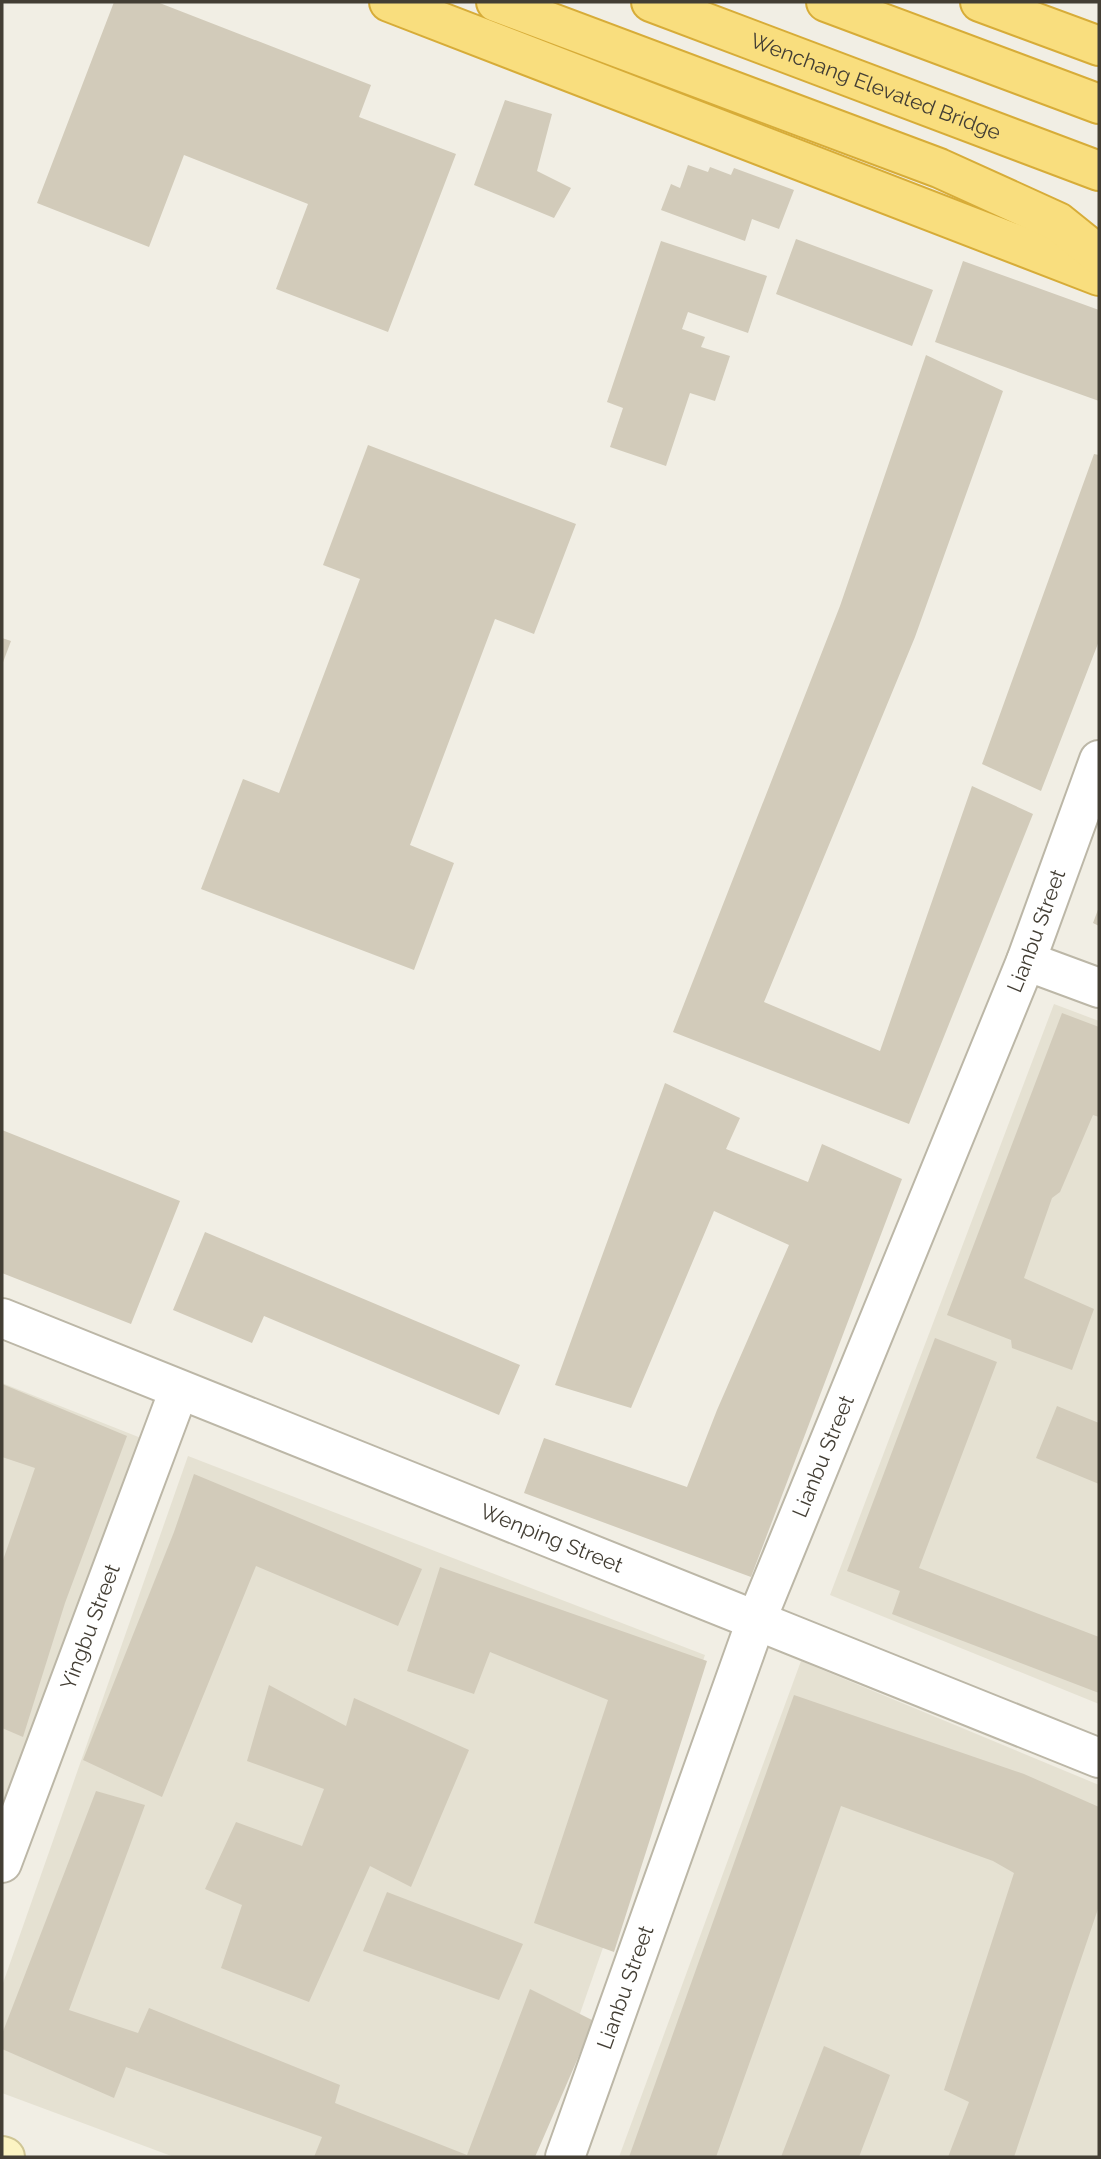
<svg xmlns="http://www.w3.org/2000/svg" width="1101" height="2159" font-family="Raleway,sans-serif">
<rect width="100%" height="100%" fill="#f1eee4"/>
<path fill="#e5e1d2" d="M 1054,1004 L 1099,1021 L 1099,1704 L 830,1595 Z
M 2,1383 L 141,1438 L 2,1818 Z
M 188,1456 L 705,1655 L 530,2157 L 174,2157 L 2,2093 L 2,1986 Z
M 801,1661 L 1099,1785 L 1099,2157 L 619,2157 Z"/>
<path fill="#d2cbba" d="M 114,2 L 157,2 L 371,85 L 359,117 L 456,154 L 388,332 L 276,289 L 308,204 L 184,155 L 149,247 L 37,203 Z
M 505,100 L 552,114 L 537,171 L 571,188 L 554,218 L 474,185 Z
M 688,165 L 708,172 L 710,167 L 731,175 L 734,168 L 794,190 L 779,229 L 752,219 L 745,241 L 661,210 L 671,184 L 680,188 Z
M 796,239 L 933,290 L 912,346 L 776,294 Z
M 661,241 L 767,276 L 748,333 L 688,312 L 682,329 L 705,337 L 701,347 L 730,356 L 715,401 L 690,393 L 666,466 L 610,447 L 623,408 L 607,402 Z
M 963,261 L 1099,310 L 1099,401 L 935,342 Z
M 926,355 L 1003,391 L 915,637 L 764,1002 L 880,1051 L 972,786 L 1033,814 L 909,1124 L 673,1032 L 840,606 Z
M 368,445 L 576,524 L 534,634 L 495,619 L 410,845 L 454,863 L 414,970 L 201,889 L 243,779 L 279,793 L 360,579 L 323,565 Z
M 1094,454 L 1099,455 L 1099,641 L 1041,791 L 982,764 Z
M 2,638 L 11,641 L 2,665 Z
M 1099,907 L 1099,926 L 1093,923 Z
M 1062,1013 L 1099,1027 L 1099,1117 L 1093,1115 L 1060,1192 L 1052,1198 L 1024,1278 L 1094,1309 L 1072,1370 L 1012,1348 L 1011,1340 L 947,1315 Z
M 665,1083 L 740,1118 L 726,1149 L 808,1182 L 822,1144 L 902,1179 L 751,1577 L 524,1493 L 544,1438 L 687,1487 L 717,1410 L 789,1245 L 714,1211 L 631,1408 L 555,1385 Z
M 2,1130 L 180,1201 L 131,1324 L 2,1273 Z
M 205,1232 L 520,1365 L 499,1415 L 264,1316 L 252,1343 L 173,1310 Z
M 935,1338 L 997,1362 L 919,1568 L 1099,1637 L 1099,1693 L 892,1614 L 900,1591 L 847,1571 Z
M 2,1384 L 127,1436 L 65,1603 L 23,1737 L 2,1728 L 2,1563 L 35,1468 L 2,1457 Z
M 1057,1406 L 1099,1423 L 1099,1484 L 1036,1458 Z
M 194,1474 L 422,1569 L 398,1626 L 256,1566 L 162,1797 L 83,1760 L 174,1532 Z
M 440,1567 L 707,1661 L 614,1952 L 534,1923 L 608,1700 L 490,1652 L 474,1694 L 407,1671 Z
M 269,1685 L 346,1726 L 354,1698 L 469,1750 L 411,1887 L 370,1866 L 309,2002 L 221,1968 L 242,1905 L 205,1889 L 236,1822 L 302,1846 L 324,1789 L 247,1761 Z
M 794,1695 L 1024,1774 L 1099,1807 L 1099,1906 L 1014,2157 L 948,2157 L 969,2102 L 944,2090 L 1014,1873 L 993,1861 L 841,1806 L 716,2157 L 629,2157 Z
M 96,1791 L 145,1805 L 69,2010 L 138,2033 L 149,2008 L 340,2085 L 335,2103 L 467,2155 L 530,1989 L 594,2021 L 535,2157 L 314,2157 L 322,2137 L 126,2067 L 114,2098 L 2,2049 L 2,2034 Z
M 387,1892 L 523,1944 L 499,2000 L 363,1951 Z
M 824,2046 L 890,2075 L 859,2157 L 781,2157 Z"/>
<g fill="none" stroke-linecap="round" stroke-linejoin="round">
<defs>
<g id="tertiary">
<path d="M 1026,961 L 1099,988"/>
<path id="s1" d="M 2,1318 L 1099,1758"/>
<path id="s2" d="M 2,1863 L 179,1390"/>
<path id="s3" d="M 565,2157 L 756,1621 L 1026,961 L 1099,760"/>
</g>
<path id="secondary" d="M 2,2156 L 5,2157"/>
<g id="trunk">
<path d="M 389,2 L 1099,276"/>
<path d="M 496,2 L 939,168 L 1058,222 L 1099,255"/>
<path id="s4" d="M 651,2 L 1099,171"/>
<path d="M 826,2 L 1099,104"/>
<path d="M 980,2 L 1099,46"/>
</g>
</defs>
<use href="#tertiary" stroke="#bcb7a7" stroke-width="42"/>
<use href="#secondary" stroke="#d0c695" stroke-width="42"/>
<use href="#trunk" stroke="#d7ac38" stroke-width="42"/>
<use href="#tertiary" stroke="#fff" stroke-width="38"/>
<use href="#secondary" stroke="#fcf4c3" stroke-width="38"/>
<use href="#trunk" stroke="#f9de7e" stroke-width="38"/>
</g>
<g text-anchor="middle" stroke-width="5" stroke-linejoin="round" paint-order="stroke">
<g font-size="21" fill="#433e34" stroke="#fff">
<text dy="7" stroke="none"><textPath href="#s4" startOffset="240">Wenchang Elevated Bridge</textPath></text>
<text dy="7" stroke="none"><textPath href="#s3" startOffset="1314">Lianbu Street</textPath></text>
<text dy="7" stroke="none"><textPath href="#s3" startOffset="747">Lianbu Street</textPath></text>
<text dy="7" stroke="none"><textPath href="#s1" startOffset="592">Wenping Street</textPath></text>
<text dy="7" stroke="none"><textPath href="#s2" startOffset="252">Yingbu Street</textPath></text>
<text dy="7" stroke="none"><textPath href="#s3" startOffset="180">Lianbu Street</textPath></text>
</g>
</g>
<rect width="1101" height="2159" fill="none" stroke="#433e34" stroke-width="7"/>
</svg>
